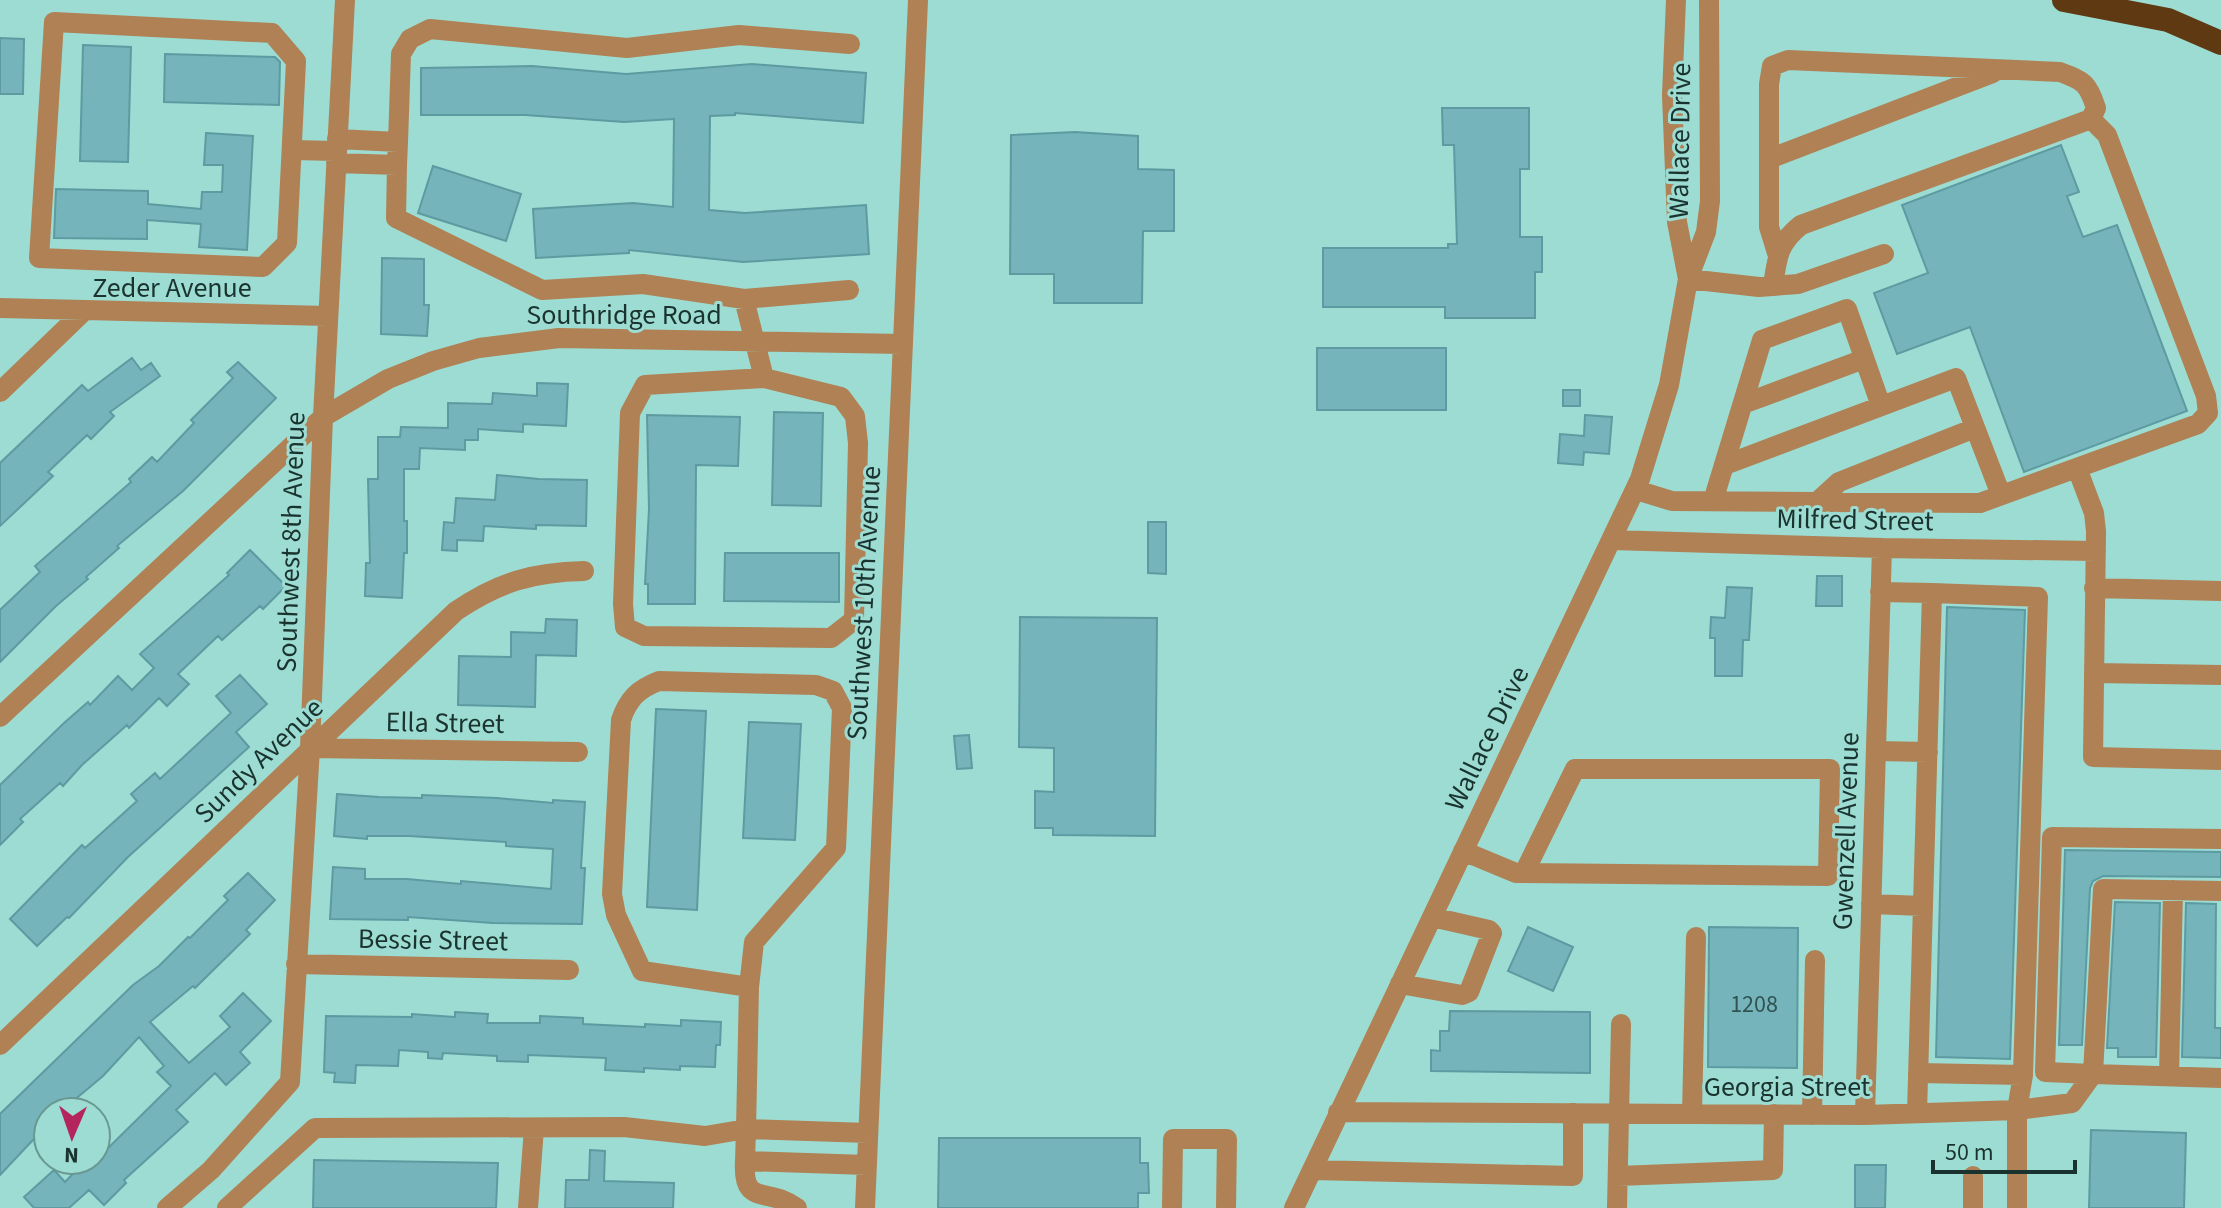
<svg xmlns="http://www.w3.org/2000/svg" width="2221" height="1208" font-family="'Source Sans 3',sans-serif">
<rect width="100%" height="100%" fill="#9ddcd2"/>
<path fill="#74b4ba" stroke="#5c9ba1" stroke-width="2" d="M 0,38 L 24,39 L 23,94 L 0,94 Z
M 83,45 L 131,47 L 128,162 L 80,161 Z
M 165,54 L 275,57 L 280,62 L 279,105 L 164,102 Z
M 752,64 L 866,73 L 863,123 L 735,113 L 735,115 L 710,116 L 709,210 L 745,213 L 866,205 L 869,254 L 743,262 L 629,250 L 629,253 L 536,258 L 533,209 L 633,203 L 673,207 L 674,119 L 624,122 L 525,115 L 421,115 L 421,68 L 532,66 L 626,74 Z
M 1442,108 L 1529,108 L 1529,169 L 1520,169 L 1520,237 L 1542,237 L 1542,272 L 1535,272 L 1535,318 L 1445,318 L 1445,307 L 1323,307 L 1323,248 L 1448,248 L 1448,244 L 1457,244 L 1454,145 L 1443,145 Z
M 1075,132 L 1138,136 L 1138,169 L 1174,170 L 1174,231 L 1143,231 L 1142,303 L 1054,303 L 1054,274 L 1010,274 L 1011,135 Z
M 206,133 L 253,136 L 247,250 L 199,247 L 201,224 L 147,220 L 147,239 L 54,238 L 56,189 L 148,191 L 148,204 L 201,209 L 202,192 L 222,192 L 223,165 L 204,165 Z
M 2061,145 L 2079,192 L 2067,196 L 2083,237 L 2117,225 L 2187,411 L 2024,472 L 1970,327 L 1897,354 L 1874,293 L 1928,273 L 1902,205 Z
M 433,166 L 521,194 L 506,241 L 418,213 Z
M 382,258 L 424,259 L 424,305 L 429,305 L 427,336 L 381,334 Z
M 1317,348 L 1446,348 L 1446,410 L 1317,410 Z
M 132,358 L 141,370 L 151,363 L 160,376 L 110,412 L 114,416 L 91,439 L 87,435 L 48,472 L 53,476 L 0,526 L 0,463 L 82,385 L 88,391 Z
M 238,362 L 276,398 L 183,491 L 117,546 L 119,548 L 86,577 L 88,579 L 56,606 L 0,662 L 0,610 L 40,572 L 35,566 L 131,482 L 129,479 L 152,457 L 157,462 L 194,423 L 191,420 L 233,378 L 227,372 Z
M 537,383 L 568,384 L 566,426 L 523,424 L 523,432 L 478,429 L 478,440 L 465,440 L 465,450 L 420,448 L 419,469 L 404,469 L 404,521 L 407,521 L 407,553 L 404,553 L 402,598 L 365,596 L 366,563 L 370,563 L 368,479 L 378,479 L 378,437 L 400,437 L 401,427 L 448,428 L 448,403 L 492,404 L 493,393 L 537,396 Z
M 1563,390 L 1580,390 L 1580,406 L 1563,406 Z
M 774,412 L 823,413 L 821,506 L 772,505 Z
M 647,415 L 740,417 L 738,466 L 696,465 L 695,604 L 648,604 L 648,584 L 645,584 L 649,509 Z
M 1585,415 L 1612,417 L 1609,454 L 1584,452 L 1583,465 L 1558,463 L 1560,434 L 1584,436 Z
M 497,475 L 539,479 L 587,480 L 586,526 L 536,525 L 536,529 L 484,526 L 483,541 L 457,540 L 457,551 L 442,550 L 444,522 L 454,523 L 456,498 L 495,500 Z
M 1148,522 L 1166,522 L 1166,574 L 1148,573 Z
M 250,550 L 286,586 L 263,609 L 260,606 L 222,640 L 218,636 L 178,674 L 189,684 L 167,706 L 159,698 L 129,728 L 127,725 L 82,765 L 63,786 L 60,783 L 20,819 L 23,822 L 0,845 L 0,785 L 64,723 L 88,702 L 90,705 L 118,676 L 132,690 L 154,668 L 140,654 L 229,575 L 227,573 Z
M 725,553 L 839,553 L 839,602 L 724,601 Z
M 1817,576 L 1842,576 L 1842,606 L 1816,606 Z
M 1727,587 L 1752,588 L 1749,640 L 1743,640 L 1742,676 L 1715,676 L 1715,638 L 1710,638 L 1711,617 L 1725,618 Z
M 1947,607 L 2025,610 L 2010,1059 L 1936,1057 Z
M 1020,617 L 1157,618 L 1155,836 L 1053,835 L 1053,828 L 1035,828 L 1035,791 L 1054,792 L 1054,748 L 1019,747 Z
M 546,619 L 577,620 L 576,656 L 536,655 L 535,707 L 458,705 L 459,656 L 511,657 L 511,632 L 545,633 Z
M 240,675 L 267,704 L 236,732 L 249,747 L 128,857 L 69,918 L 67,917 L 37,946 L 10,919 L 82,845 L 85,848 L 137,801 L 131,794 L 155,773 L 160,779 L 231,713 L 216,696 Z
M 656,709 L 706,711 L 697,910 L 647,907 Z
M 749,722 L 801,724 L 795,840 L 743,838 Z
M 969,735 L 972,768 L 957,769 L 954,736 Z
M 337,794 L 379,797 L 422,798 L 422,795 L 497,798 L 553,803 L 553,800 L 585,802 L 581,868 L 585,868 L 582,924 L 493,923 L 408,917 L 408,920 L 330,919 L 333,867 L 365,869 L 365,879 L 407,879 L 461,884 L 461,881 L 551,889 L 553,849 L 506,846 L 506,842 L 409,836 L 367,836 L 367,839 L 334,836 Z
M 2065,850 L 2221,852 L 2221,877 L 2103,876 L 2093,881 L 2090,888 L 2082,1045 L 2059,1045 Z
M 248,873 L 275,900 L 246,930 L 250,934 L 195,988 L 193,986 L 150,1022 L 189,1063 L 230,1027 L 220,1016 L 243,993 L 271,1021 L 240,1052 L 250,1063 L 226,1085 L 215,1073 L 176,1110 L 188,1122 L 124,1180 L 126,1183 L 104,1205 L 89,1190 L 69,1208 L 34,1208 L 24,1197 L 54,1170 L 65,1182 L 86,1160 L 96,1160 L 171,1086 L 157,1072 L 164,1066 L 139,1037 L 103,1076 L 60,1112 L 48,1112 L 48,1124 L 0,1175 L 0,1114 L 133,985 L 159,966 L 188,937 L 190,938 L 228,900 L 224,896 Z
M 2115,902 L 2160,903 L 2156,1057 L 2118,1057 L 2118,1048 L 2107,1048 Z
M 2186,903 L 2216,904 L 2215,1028 L 2221,1028 L 2221,1058 L 2182,1057 Z
M 1528,927 L 1573,947 L 1553,991 L 1508,971 Z
M 1709,927 L 1798,928 L 1797,1068 L 1708,1067 Z
M 1450,1011 L 1590,1012 L 1590,1073 L 1431,1071 L 1431,1050 L 1440,1051 L 1440,1031 L 1449,1031 Z
M 455,1012 L 488,1014 L 487,1023 L 540,1023 L 540,1016 L 583,1018 L 583,1024 L 645,1027 L 645,1024 L 681,1026 L 681,1020 L 721,1022 L 720,1045 L 716,1045 L 715,1067 L 680,1066 L 680,1070 L 644,1068 L 644,1072 L 605,1070 L 606,1058 L 528,1055 L 528,1062 L 497,1061 L 497,1056 L 443,1053 L 442,1059 L 428,1058 L 428,1052 L 399,1050 L 398,1066 L 356,1065 L 355,1083 L 334,1082 L 335,1073 L 324,1072 L 326,1016 L 412,1017 L 412,1014 L 455,1017 Z
M 2091,1130 L 2186,1133 L 2184,1208 L 2089,1208 Z
M 939,1138 L 1140,1138 L 1140,1163 L 1148,1163 L 1149,1193 L 1138,1193 L 1138,1208 L 938,1208 Z
M 590,1150 L 605,1151 L 604,1181 L 674,1183 L 673,1208 L 565,1208 L 566,1180 L 589,1180 Z
M 314,1160 L 498,1163 L 496,1208 L 313,1208 Z
M 1855,1165 L 1886,1165 L 1885,1208 L 1855,1208 Z"/>
<g fill="none" stroke-linecap="round" stroke-linejoin="round">
<path stroke="#af8155" stroke-width="20" d="M 1676,0 L 1672,95 L 1677,222 L 1688,279
M 54,22 L 272,33 L 296,61 L 287,243 L 263,267 L 39,258 Z
M 398,142 L 401,54 L 410,39 L 430,29 L 627,48 L 739,35 L 850,44
M 293,150 L 336,151
M 1769,159 L 1993,73
M 336,163 L 397,165 L 398,142 L 337,139
M 397,165 L 396,218 L 542,290 L 643,284 L 744,299 L 849,290
M 1688,279 L 1759,287 L 1798,284 L 1884,254
M 1773,286 C 1777,258 1778,243 1801,225 L 2091,119 L 2096,108 C 2088,83 2084,81 2060,72 L 1788,60 L 1772,66 L 1769,84 L 1769,227 L 1778,256
M 744,299 L 764,378
M 0,308 L 85,310
M 764,378 L 841,397 L 855,416 L 858,443 L 854,620 L 831,638 L 644,636 L 625,627 L 623,604 L 630,413 L 645,385 Z
M 0,392 L 85,310 L 328,316
M 1743,404 L 1864,359
M 1725,465 L 1956,378 L 2001,495
M 2077,468 L 2094,513 L 2096,531 L 2093,757 L 2221,760
M 1636,490 L 1672,501 L 1980,503 L 2198,424 L 2208,413 L 2206,396 L 2107,135 L 2091,119
M 1713,501 L 1762,340 L 1847,309 L 1881,406
M 1817,502 L 1839,482 L 1975,428
M 1612,540 L 1882,548 L 2096,551
M 2094,588 L 2221,591
M 1880,592 L 1932,593 L 1917,1113
M 1932,593 L 2038,597 L 2023,1075 L 2017,1110 L 2017,1208
M 2095,673 L 2221,675
M 0,717 L 323,417 L 388,379 L 433,361 L 479,348 L 559,338 L 903,344
M 310,748 L 578,752
M 1876,751 L 1928,752
M 2221,839 L 2052,837 L 2045,1072 L 2093,1074 L 2103,889 L 2221,891
M 1463,851 L 1516,873 L 1524,873 L 1828,876 L 1830,769 L 1575,769 L 1524,873
M 1871,904 L 1923,906
M 296,964 L 569,970
M 1400,984 L 1462,995 L 1469,992 L 1492,933 L 1489,930 L 1432,917
M 0,1045 L 456,611 C 499,582 533,572 584,571
M 1918,1073 L 2023,1075
M 2169,1077 L 2173,890
M 1338,1112 L 1865,1115 L 2017,1110 L 2072,1103 L 2093,1074 L 2221,1078
M 1692,1114 L 1696,937
M 1812,1115 L 1815,960
M 1865,1115 L 1882,548
M 745,1161 C 742,1208 768,1186 797,1208
M 867,1165 L 745,1161 L 746,1129 L 868,1133
M 1312,1170 L 1573,1176 L 1573,1113
M 1618,1176 L 1773,1170 L 1774,1114
M 167,1208 L 211,1170 L 290,1082 L 310,748 L 323,417 L 345,0
M 227,1208 L 315,1128 L 624,1127 L 705,1136 L 746,1129 L 749,987 L 754,942 L 836,848 L 842,708 L 833,691 L 816,685 L 659,681 C 638,689 628,699 621,720 L 612,894 L 616,915 L 642,971 L 749,987
M 528,1208 L 534,1128
M 865,1208 L 918,0
M 1172,1208 L 1173,1139 L 1227,1139 L 1226,1208
M 1294,1208 L 1640,479 L 1669,385 L 1688,279 L 1706,232 L 1710,201 L 1709,0
M 1617,1208 L 1621,1024
M 1973,1208 L 1973,1176"/>
<path stroke="#5e3912" stroke-width="24" d="M 2064,0 L 2168,20 L 2221,43"/>
</g>
<g text-anchor="middle" stroke-width="6" stroke-linejoin="round" paint-order="stroke">
<g font-size="24" fill="#305352">
<text x="1754" y="1012">1208</text>
</g>
<g font-size="28" fill="#1a332f" stroke="#9ddcd2">
<text transform="translate(1679 141) rotate(-89)" y="10">Wallace Drive</text>
<text x="172" y="297">Zeder Avenue</text>
<text x="624" y="324">Southridge Road</text>
<text transform="translate(1855 519) rotate(1)" y="10">Milfred Street</text>
<text transform="translate(290 542) rotate(-88)" y="10">Southwest 8th Avenue</text>
<text transform="translate(863 603) rotate(-87)" y="10">Southwest 10th Avenue</text>
<text transform="translate(445 722) rotate(1)" y="10">Ella Street</text>
<text transform="translate(1486 738) rotate(-64)" y="10">Wallace Drive</text>
<text transform="translate(258 760) rotate(-44)" y="10">Sundy Avenue</text>
<text transform="translate(1845 831) rotate(-88)" y="10">Gwenzell Avenue</text>
<text transform="translate(433 939) rotate(1)" y="10">Bessie Street</text>
<text x="1787" y="1096">Georgia Street</text>
</g>
</g>
<g transform="translate(72 1136) rotate(182)"><circle r="38" fill="#9ddcd2" stroke="#699891" stroke-width="2"/>
<path d="M0-6L14 30L0 20L-14 30Z" fill="#b3255c"/>
<text y="-12" font-size="22" font-weight="bold" text-anchor="middle" fill="#1a332f">N</text>
</g>
<path d="M1933 1160v12h142v-12" fill="none" stroke="#1a332f" stroke-width="4"/>
<text x="1945" y="1160" font-size="24" fill="#1a332f" stroke="#9ddcd2" stroke-width="6" paint-order="stroke">50 m</text>
</svg>
